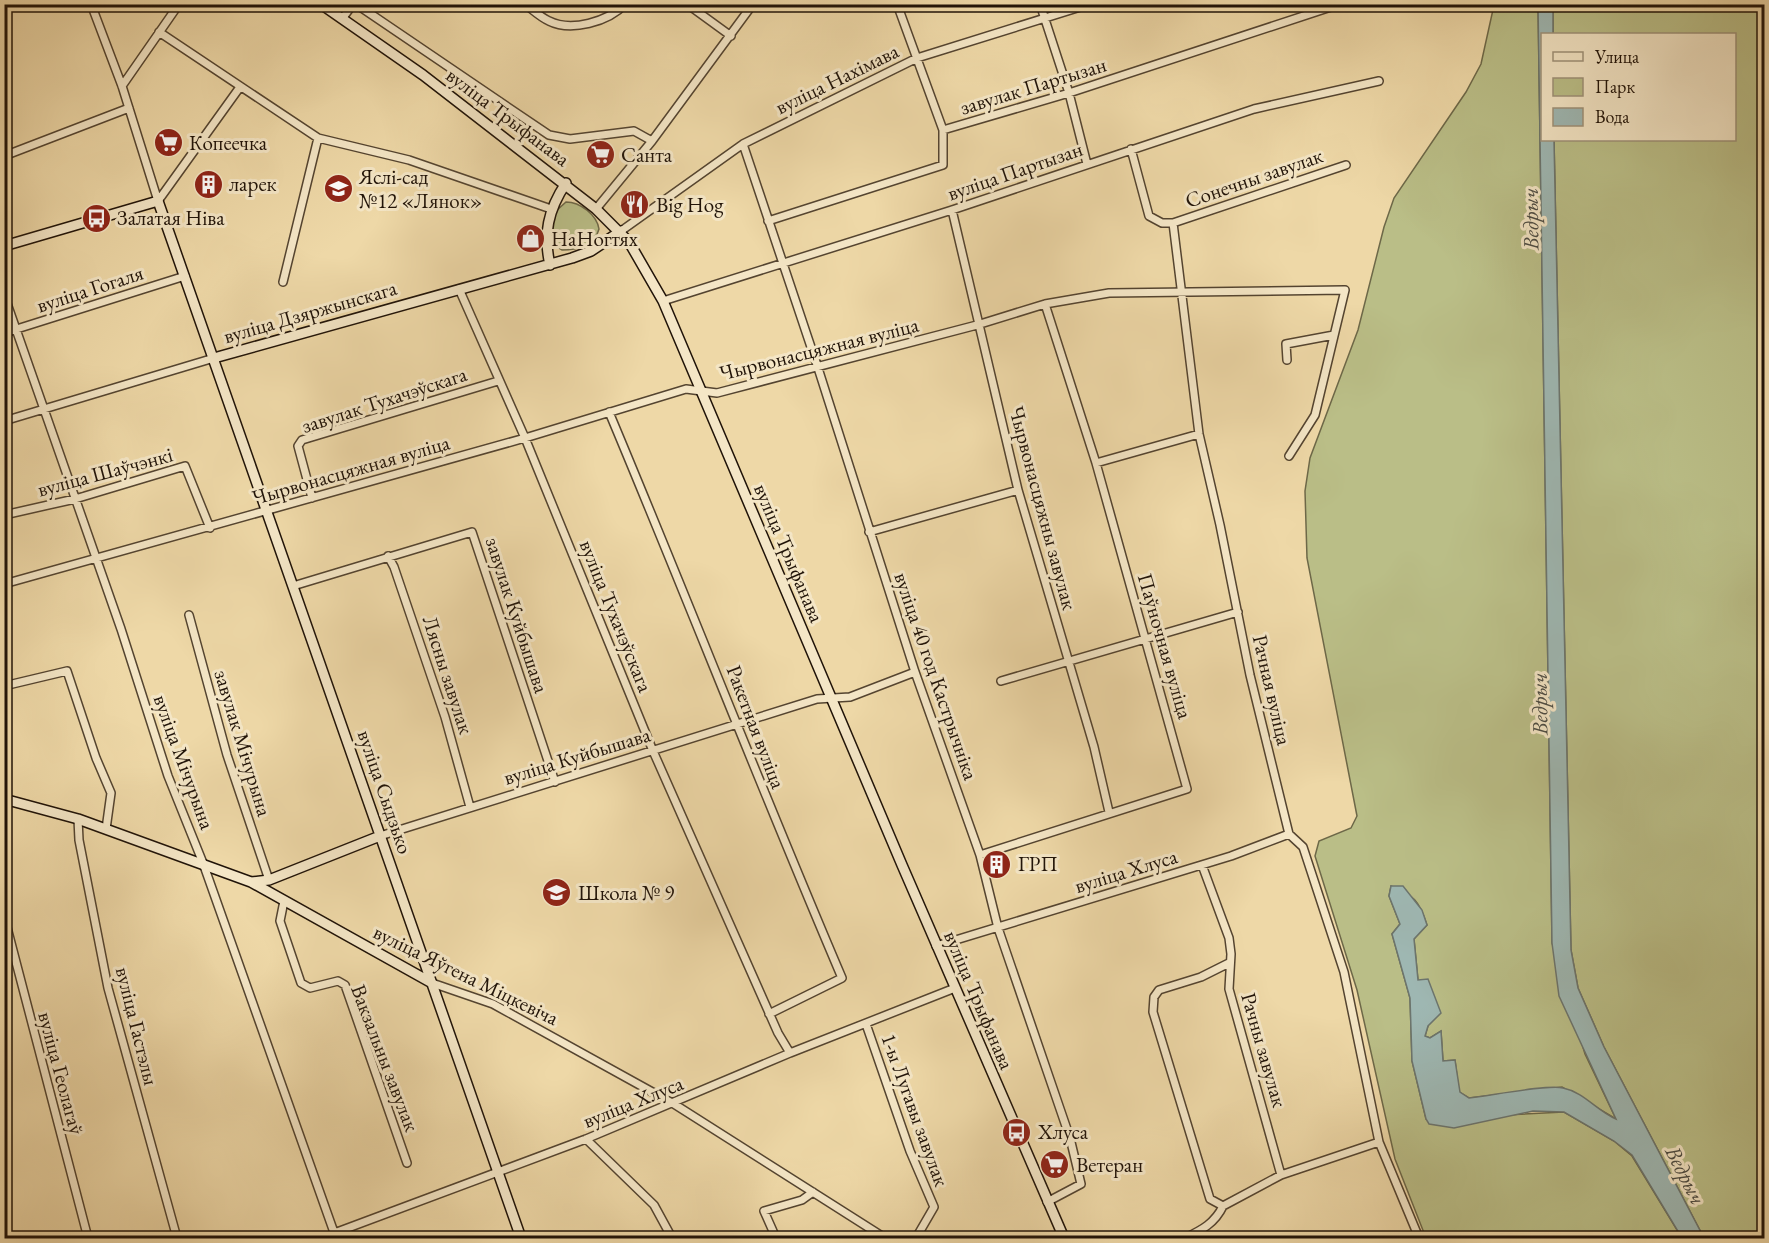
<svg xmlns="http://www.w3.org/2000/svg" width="1769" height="1243" font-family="'EB Garamond',serif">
<rect width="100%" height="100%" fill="#eed8a7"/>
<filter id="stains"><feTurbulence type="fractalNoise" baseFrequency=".00333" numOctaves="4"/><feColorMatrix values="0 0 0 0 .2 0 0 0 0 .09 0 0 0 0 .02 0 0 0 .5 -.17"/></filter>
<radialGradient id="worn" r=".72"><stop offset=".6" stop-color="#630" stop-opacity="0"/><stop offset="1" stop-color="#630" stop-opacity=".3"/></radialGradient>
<path fill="#babe87" stroke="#6d6848" stroke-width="1.5" d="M 1494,5 L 1538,5 L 1552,943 L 1585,1054 L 1616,1119 L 1562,1087 L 1469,1098 L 1459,1092 L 1455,1060 L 1443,1061 L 1441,1031 L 1430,1038 L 1425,1036 L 1428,1026 L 1418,980 L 1414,939 L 1427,925 C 1419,900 1414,896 1391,886 L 1389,896 L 1400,924 L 1392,934 L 1410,998 L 1412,1061 L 1426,1119 L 1564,1112 L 1614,1141 L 1632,1156 L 1682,1238 L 1543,1238 L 1535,1235 L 1515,1238 L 1426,1238 L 1395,1159 L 1357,990 L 1315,856 L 1319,841 L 1351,828 L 1357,816 L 1307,558 L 1305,491 L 1310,458 L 1358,330 L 1384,227 L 1394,198 L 1466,92 L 1481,64 Z
M 1553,5 L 1764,5 L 1764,1238 L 1704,1238 L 1604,1047 L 1578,988 L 1571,950 L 1554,140 L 1734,140 L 1734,34 L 1553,34 Z
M 566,202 C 580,202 597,215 599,229 C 595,245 577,250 562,250 L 549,242 L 555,212 Z"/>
<path fill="#9eb7b2" stroke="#6c756e" stroke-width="1.5" d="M 1538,5 L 1553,5 L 1553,34 L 1542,34 L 1542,140 L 1554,140 L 1571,950 L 1578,988 L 1604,1047 L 1704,1238 L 1682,1238 L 1632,1155 L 1614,1141 L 1564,1112 L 1533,1111 L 1454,1128 L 1429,1124 L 1426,1119 L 1412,1061 L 1410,998 L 1392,934 L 1400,924 L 1389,896 L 1391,886 L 1403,886 L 1422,910 L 1427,925 L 1414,939 L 1418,980 L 1428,979 L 1441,1013 L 1428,1026 L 1425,1036 L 1430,1038 L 1441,1031 L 1443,1061 L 1455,1060 L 1460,1092 L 1469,1098 C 1489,1096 1548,1084 1563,1088 C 1584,1092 1597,1111 1616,1119 L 1559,996 L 1552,943 Z"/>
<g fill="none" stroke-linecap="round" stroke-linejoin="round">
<defs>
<path id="street" d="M 91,4 L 122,86 L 158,201
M 356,4 L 549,135 L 570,139 L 634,131 L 652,141
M 525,4 C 533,10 540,17 549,21 C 571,32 608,22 625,4
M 687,4 L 731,36
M 1040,4 L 1069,93 L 1087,164
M 342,19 L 353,4
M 159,32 L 318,138 L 409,160 L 551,209
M 122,86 L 179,4
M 943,130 L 1069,93 L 1340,4
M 743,144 L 818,368 L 915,672 L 980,855 L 998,928 L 1070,1138 L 1081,1184 L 1047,1202
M 1131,149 L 1149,216 L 1162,223 L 1173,223 L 1199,434 L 1220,525 L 1250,675 L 1289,834 L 1303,847 L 1344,972 L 1379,1142 L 1419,1238
M 4,156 L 129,108
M 158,201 L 240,87
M 596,209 L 652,141 L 753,4
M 952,210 L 1018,490 L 1094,747 L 1109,812
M 768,221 L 943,165 L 943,130 L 897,4
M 1173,223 L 1346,165
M 621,231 L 743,144 L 917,58 L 1090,4
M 283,282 L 318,138
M 459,289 L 525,438 L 653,751 L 778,1033 L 790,1053
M 4,295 L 121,629 L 168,776 L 203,863 L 336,1238
M 663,301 L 952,210 L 1254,109 L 1379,81
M 4,333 L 185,276
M 1287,360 L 1286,344 L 1334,335
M 609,412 C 688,600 762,791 842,978 L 769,1014
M 4,421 L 214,358
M 1096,463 L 1199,434
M 312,498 L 298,446 L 302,440 L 498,381
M 4,515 L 75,499 L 185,466 L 210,528
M 869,532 L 1018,490
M 388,556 L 394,567 L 445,717 L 470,807
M 4,584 L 525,438 L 686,389 L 717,393 L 977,325 L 1045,304 L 1109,293 L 1345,290 L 1315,415 L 1289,456
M 293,586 L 472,532 L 555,782
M 189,615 L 227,755 L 269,880
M 1001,681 L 1238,612
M 4,686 L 67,671 L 96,758 L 111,793 L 106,829
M 78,819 L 79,840 L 108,988 L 177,1238
M 380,836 L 817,699 L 850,697 L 915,672
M 980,855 L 1187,789 L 1096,463 L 1045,304
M 1202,865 L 1229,938 L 1231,954 L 1229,989 L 1281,1175
M 284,901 L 280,921 L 301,983 L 310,988 L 338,981 L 345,985 L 407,1163
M 4,916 L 88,1238
M 936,946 L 1231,856 L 1289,834
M 1229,963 L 1201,977 L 1159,990 L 1154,997 L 1153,1012 L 1210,1199 L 1223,1206 L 1281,1175 L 1379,1142
M 432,983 L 493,1004 L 674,1104 L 885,1238
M 866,1024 L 910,1151 L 934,1207 L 916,1238
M 586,1139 L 654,1205 L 672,1238
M 321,1238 L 586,1139 L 790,1053 L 955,988
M 776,1238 L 764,1211 L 802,1200 L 813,1192
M 1185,1238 C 1202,1230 1215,1223 1223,1206"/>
<path id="secondary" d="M 321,4 L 423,75 L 596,209 L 629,242 L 663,301 L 902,865 L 1064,1238
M 4,246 L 158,201 L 521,1238
M 550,265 C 543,234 548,210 566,183
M 214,358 L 572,258 L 591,251 L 621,231
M 4,799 L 78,819 L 251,882 L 432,983
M 251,882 L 269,880 L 380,836"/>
</defs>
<use href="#street" stroke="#544430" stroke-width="10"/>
<use href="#secondary" stroke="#201308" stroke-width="12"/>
<use href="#street" stroke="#f4e6c6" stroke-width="7"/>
<use href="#secondary" stroke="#f4e6c6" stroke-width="9"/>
</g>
<defs>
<symbol id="supermarket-disc" viewBox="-11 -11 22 22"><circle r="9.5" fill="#8f2418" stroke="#f4e6c6"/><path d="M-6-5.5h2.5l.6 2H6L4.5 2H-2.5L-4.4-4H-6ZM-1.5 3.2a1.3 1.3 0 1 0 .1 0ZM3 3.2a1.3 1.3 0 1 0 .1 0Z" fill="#fff"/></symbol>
<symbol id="building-disc" viewBox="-11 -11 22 22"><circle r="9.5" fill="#8f2418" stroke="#f4e6c6"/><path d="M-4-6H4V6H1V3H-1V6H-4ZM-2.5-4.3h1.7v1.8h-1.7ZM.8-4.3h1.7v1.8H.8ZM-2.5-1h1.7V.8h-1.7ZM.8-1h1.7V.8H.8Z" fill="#fff"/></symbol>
<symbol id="school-disc" viewBox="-11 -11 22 22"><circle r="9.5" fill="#8f2418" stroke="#f4e6c6"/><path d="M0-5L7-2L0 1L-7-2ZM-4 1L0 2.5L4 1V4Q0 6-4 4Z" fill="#fff"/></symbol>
<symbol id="restaurant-disc" viewBox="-11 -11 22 22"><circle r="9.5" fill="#8f2418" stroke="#f4e6c6"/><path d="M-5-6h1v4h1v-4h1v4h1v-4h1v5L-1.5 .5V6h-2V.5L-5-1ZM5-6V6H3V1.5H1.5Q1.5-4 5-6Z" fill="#fff"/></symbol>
<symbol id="bus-disc" viewBox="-11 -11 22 22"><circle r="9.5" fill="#8f2418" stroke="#f4e6c6"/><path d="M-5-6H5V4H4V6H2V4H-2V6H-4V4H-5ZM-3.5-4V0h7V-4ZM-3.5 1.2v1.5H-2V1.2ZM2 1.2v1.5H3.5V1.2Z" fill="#fff"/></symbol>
<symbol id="shop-disc" viewBox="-11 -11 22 22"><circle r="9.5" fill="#8f2418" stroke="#f4e6c6"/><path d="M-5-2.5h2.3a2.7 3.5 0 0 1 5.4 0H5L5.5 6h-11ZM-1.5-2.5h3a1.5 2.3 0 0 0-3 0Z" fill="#fff"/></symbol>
</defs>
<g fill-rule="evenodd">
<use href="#supermarket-disc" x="152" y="126" width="33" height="33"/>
<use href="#supermarket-disc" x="584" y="138" width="33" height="33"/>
<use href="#building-disc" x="192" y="168" width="33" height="33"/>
<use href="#school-disc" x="322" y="172" width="33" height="33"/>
<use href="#restaurant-disc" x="618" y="188" width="33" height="33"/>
<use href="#bus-disc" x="80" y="202" width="33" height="33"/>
<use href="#shop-disc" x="514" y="222" width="33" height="33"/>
<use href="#building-disc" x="980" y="848" width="33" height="33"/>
<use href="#school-disc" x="540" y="876" width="33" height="33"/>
<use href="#bus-disc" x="1000" y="1116" width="33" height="33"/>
<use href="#supermarket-disc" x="1038" y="1148" width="33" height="33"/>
</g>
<g text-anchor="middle" stroke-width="6" stroke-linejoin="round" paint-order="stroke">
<g font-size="21" fill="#201308" stroke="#f4e6c6">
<text transform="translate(837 79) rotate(-26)" y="7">вуліца Нахімава</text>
<text transform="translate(1033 86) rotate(-17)" y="7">завулак Партызан</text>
<text transform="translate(508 117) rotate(37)" y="7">вуліца Трыфанава</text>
<text transform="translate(1015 171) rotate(-19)" y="7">вуліца Партызан</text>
<text transform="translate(1254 178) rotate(-19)" y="7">Сонечны завулак</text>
<text transform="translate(90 289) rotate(-18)" y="7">вуліца Гогаля</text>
<text transform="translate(310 312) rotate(-16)" y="7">вуліца Дзяржынскага</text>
<text transform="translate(819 349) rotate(-14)" y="7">Чырвонасцяжная вуліца</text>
<text transform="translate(384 400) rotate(-18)" y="7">завулак Тухачэўскага</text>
<text transform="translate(351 470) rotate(-16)" y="7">Чырвонасцяжная вуліца</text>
<text transform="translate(105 472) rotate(-15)" y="7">вуліца Шаўчэнкі</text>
<text transform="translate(1043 508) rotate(75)" y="7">Чырвонасцяжны завулак</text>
<text transform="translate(789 553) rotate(67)" y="7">вуліца Трыфанава</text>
<text transform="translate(517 615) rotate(72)" y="7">завулак Куйбышава</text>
<text transform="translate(616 616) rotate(68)" y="7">вуліца Тухачэўскага</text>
<text transform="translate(1165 646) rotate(74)" y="7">Паўночная вуліца</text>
<text transform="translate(448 675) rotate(72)" y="7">Лясны завулак</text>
<text transform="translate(936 676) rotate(71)" y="7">вуліца 40 год Кастрычніка</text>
<text transform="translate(1272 690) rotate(77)" y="7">Рачная вуліца</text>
<text transform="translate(756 727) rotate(69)" y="7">Ракетная вуліца</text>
<text transform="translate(243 743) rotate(73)" y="7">завулак Мічурына</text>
<text transform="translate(577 756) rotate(-17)" y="7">вуліца Куйбышава</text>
<text transform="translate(184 762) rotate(70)" y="7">вуліца Мічурына</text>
<text transform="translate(385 792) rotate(71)" y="7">вуліца Сыдзько</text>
<text transform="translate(1126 871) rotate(-17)" y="7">вуліца Хлуса</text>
<text transform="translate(466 975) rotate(26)" y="7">вуліца Яўгена Міцкевіча</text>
<text transform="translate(979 1000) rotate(67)" y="7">вуліца Трыфанава</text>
<text transform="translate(137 1026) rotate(76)" y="7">вуліца Гастэлы</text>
<text transform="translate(1264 1050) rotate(74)" y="7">Рачны завулак</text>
<text transform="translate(385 1058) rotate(69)" y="7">Вакзальны завулак</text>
<text transform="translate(61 1073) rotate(75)" y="7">вуліца Геолагаў</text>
<text transform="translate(633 1102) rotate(-22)" y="7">вуліца Хлуса</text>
<text transform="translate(915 1110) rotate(70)" y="7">1-ы Лугавы завулак</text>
</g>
<g font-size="21" fill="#201308" stroke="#f4e6c6" text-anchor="start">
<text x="189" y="150">Копеечка</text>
<text x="621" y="162">Санта</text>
<text x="359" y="184">Яслі-сад<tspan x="359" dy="24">№12 «Лянок»</tspan></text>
<text x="229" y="191">ларек</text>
<text x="656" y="212">Big Hog</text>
<text x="117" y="225">Залатая Ніва</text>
<text x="551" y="246">НаНогтях</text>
<text x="1018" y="871">ГРП</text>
<text x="578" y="900">Школа № 9</text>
<text x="1038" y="1139">Хлуса</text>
<text x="1076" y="1172">Ветеран</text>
</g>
<g font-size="22" font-style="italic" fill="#4c4c44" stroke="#f4e6c6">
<text transform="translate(1530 219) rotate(-91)" y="8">Ведрыч</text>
<text transform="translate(1539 704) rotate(-91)" y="8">Ведрыч</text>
<text transform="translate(1686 1175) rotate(63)" y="8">Ведрыч</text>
</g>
</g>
<rect width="1769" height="1243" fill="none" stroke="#eed8a7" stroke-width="24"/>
<rect x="6" y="6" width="1757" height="1231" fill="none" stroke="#201308" stroke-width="3"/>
<rect x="12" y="12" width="1745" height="1219" fill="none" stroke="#201308" stroke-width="1.5"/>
<rect x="1541" y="33" width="195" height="108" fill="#f4e6c6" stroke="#9f927a" stroke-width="1.5"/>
<rect x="1553" y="52" width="30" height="9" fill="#f4e6c6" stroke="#9f927a" stroke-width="1.5"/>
<text x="1595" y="63" font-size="18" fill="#201308">Улица</text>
<rect x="1553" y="78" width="30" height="18" fill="#babe87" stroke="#9f927a" stroke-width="1.5"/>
<text x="1595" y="93" font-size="18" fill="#201308">Парк</text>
<rect x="1553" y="108" width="30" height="18" fill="#9eb7b2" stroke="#9f927a" stroke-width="1.5"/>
<text x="1595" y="123" font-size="18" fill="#201308">Вода</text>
<rect width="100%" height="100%" filter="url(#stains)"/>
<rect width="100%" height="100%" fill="url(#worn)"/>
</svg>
